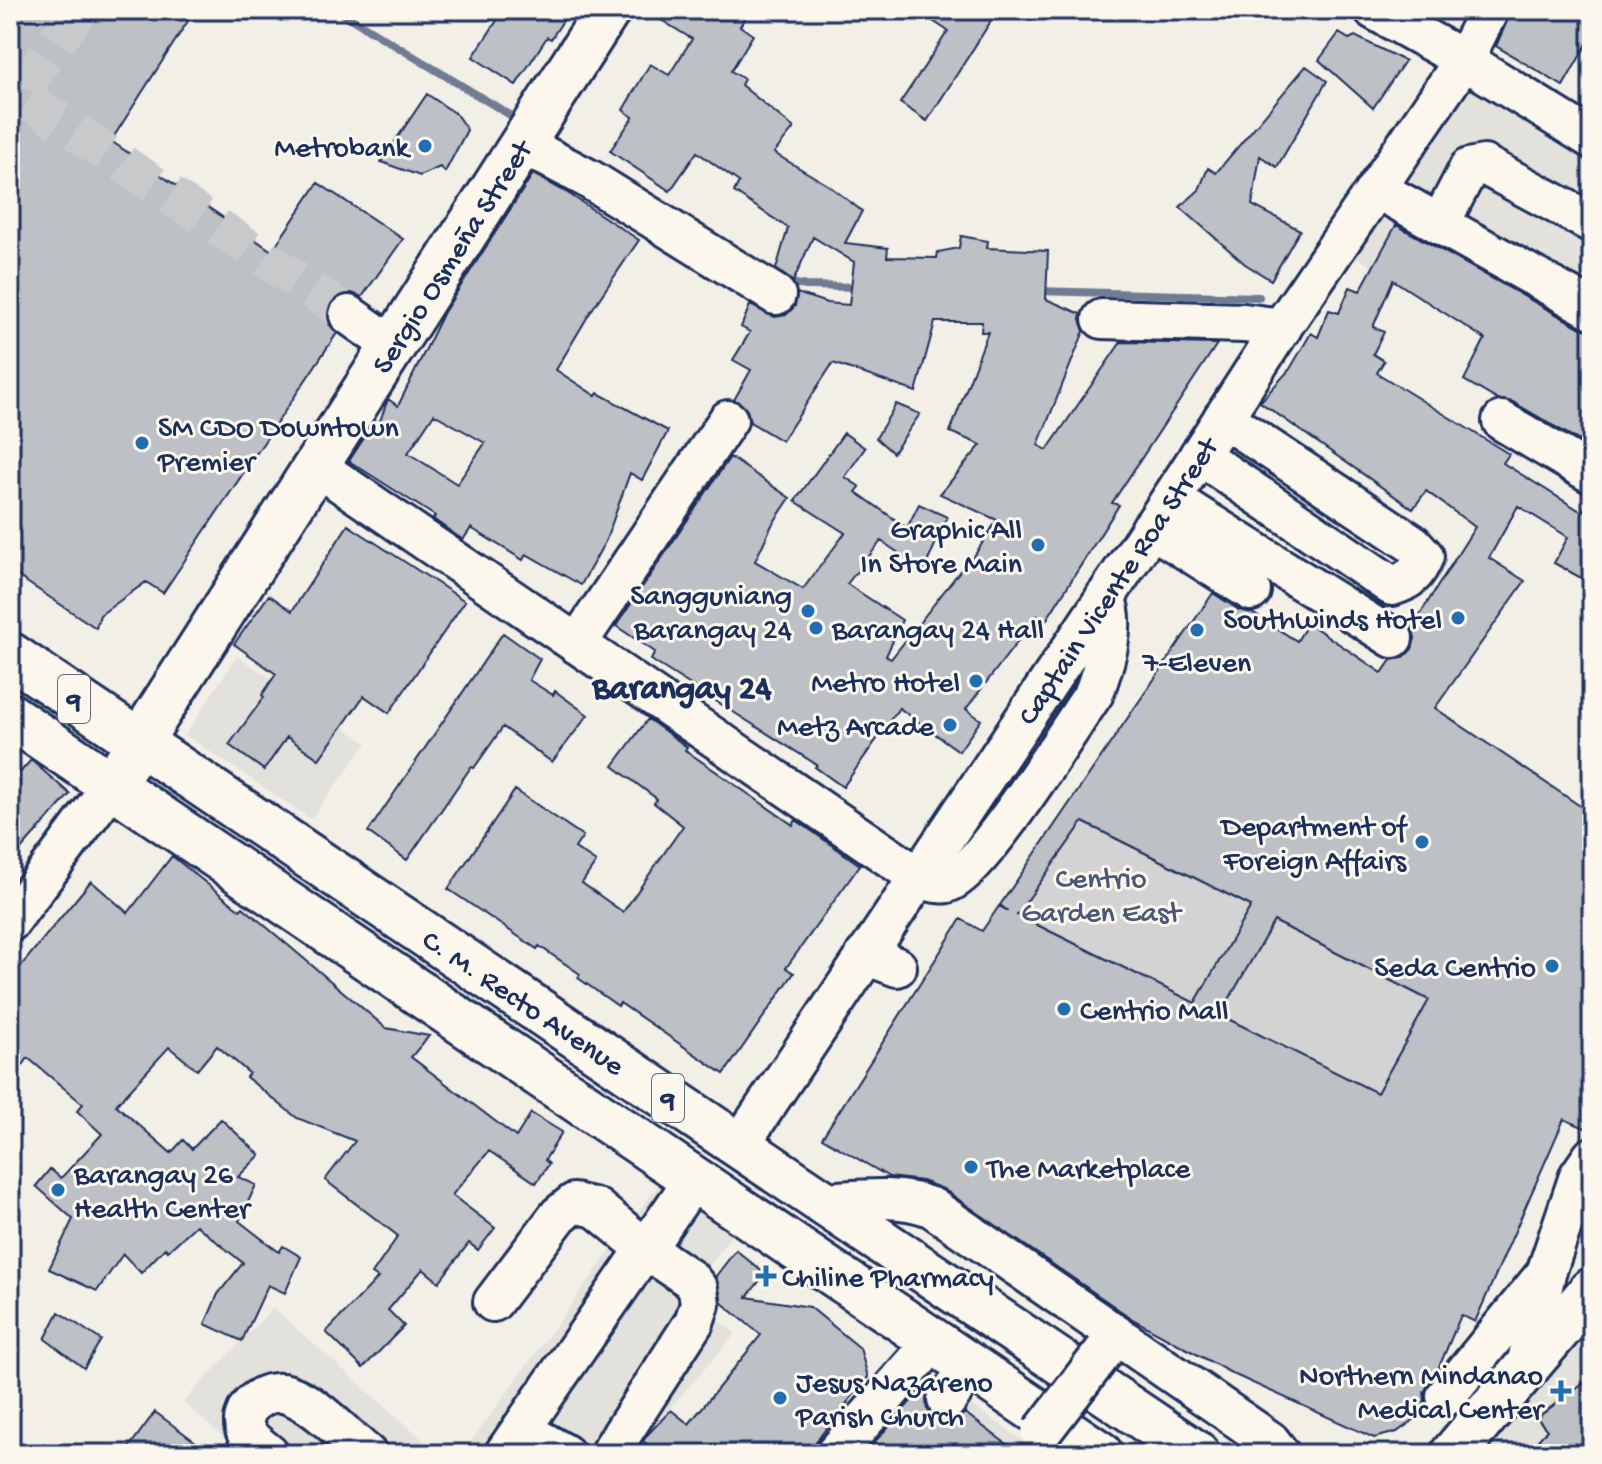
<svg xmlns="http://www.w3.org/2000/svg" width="1602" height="1464" font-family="'Gochi Hand',sans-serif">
<rect width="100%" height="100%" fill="#f2efe6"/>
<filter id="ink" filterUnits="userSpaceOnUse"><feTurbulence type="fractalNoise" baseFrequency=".0125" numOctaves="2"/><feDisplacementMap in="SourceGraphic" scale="16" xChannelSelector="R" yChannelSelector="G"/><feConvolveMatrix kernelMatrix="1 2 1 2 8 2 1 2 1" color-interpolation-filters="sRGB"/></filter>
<g filter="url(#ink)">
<path fill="#e2e1dc" d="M 1463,71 L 1592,146 L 1592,407 L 1350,253 Z
M 237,656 L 367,743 L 311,819 L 185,735 Z
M 660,1183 L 733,1233 L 686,1298 L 736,1333 L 642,1440 L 658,1454 L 462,1454 Z
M 273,1308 L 439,1454 L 242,1454 L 183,1402 Z
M 1592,1328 L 1592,1454 L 1468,1454 Z
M 923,1372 L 1043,1454 L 846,1454 Z"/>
<path fill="#d2d3d2" stroke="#768198" stroke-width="2" d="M 1083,822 L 1251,906 L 1195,1003 L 1017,915 Z
M 1274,921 L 1429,1000 L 1377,1093 L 1220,1015 Z"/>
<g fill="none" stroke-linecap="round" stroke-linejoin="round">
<path stroke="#707b93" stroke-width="8" d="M 337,10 L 520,121
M 781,281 L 806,286 L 859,287
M 1036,291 L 1259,297"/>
</g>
<path fill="#bdc0c4" stroke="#1b2f5e" stroke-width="2" fill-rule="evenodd" d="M 10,10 L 195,10 L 111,141 L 272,251 L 318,183 L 403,239 L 362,297 L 352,293 L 340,295 L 331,303 L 327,314 L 329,324 L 337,333 L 163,593 L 146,582 L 100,615 L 96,628 L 10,571 Z
M 504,10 L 570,10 L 551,39 L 547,37 L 516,85 L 473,57 Z
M 645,10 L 750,10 L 740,26 L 753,35 L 731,71 L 744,79 L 741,85 L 794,128 L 774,153 L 828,185 L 862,211 L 845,243 L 888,248 L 887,257 L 937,258 L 938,252 L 959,248 L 961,236 L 988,241 L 987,248 L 1048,251 L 1046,299 L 1081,314 L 1080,319 L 1084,331 L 1038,445 L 1047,450 L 1121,342 L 1217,344 L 1112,503 L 1119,505 L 1045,622 L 1037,616 L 966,709 L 981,720 L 959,751 L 899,708 L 843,787 L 815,767 L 817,765 L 651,660 L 655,652 L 616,626 L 730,457 L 790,498 L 772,525 L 755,561 L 803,589 L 845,533 L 795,501 L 844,433 L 865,448 L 845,477 L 860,487 L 856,492 L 907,528 L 919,504 L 947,517 L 924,570 L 881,541 L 847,584 L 902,620 L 886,656 L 891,659 L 967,562 L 969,564 L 997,520 L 940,494 L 981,445 L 950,432 L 988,332 L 981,332 L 982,322 L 935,322 L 916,392 L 833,363 L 782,441 L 750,422 L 747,410 L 734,400 L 751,370 L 733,360 L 750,332 L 741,327 L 750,305 L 775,317 L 786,315 L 795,306 L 797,293 L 827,303 L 849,305 L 854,262 L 813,237 L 793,282 L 776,269 L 788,228 L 734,192 L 739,182 L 697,152 L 670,191 L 610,151 L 633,117 L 623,110 L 650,64 L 669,75 L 692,39 Z
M 916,10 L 998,10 L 927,121 L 900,103 L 948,31 Z
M 1512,10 L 1592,10 L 1592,35 L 1563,86 L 1496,46 Z
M 1339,33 L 1349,39 L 1355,36 L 1405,61 L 1373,108 L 1319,60 Z
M 1306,66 L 1327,81 L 1277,167 L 1260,156 L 1252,205 L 1300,230 L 1271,280 L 1245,264 L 1180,207 L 1199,190 L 1208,168 L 1216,173 Z
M 427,94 L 456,114 L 467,130 L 445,172 L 440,167 L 420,176 L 381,162 Z
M 533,174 L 566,192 L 639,240 L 591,311 L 556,370 L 596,396 L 598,393 L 668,431 L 642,480 L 630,473 L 606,540 L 581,585 L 526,554 L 523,560 L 471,528 L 463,540 L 433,519 L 435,516 L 349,461 L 370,429 L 376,432 L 388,399 L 398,406 L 444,312 ZM 434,414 L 485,443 L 457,484 L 408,453 Z
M 1396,225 L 1581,328 L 1592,331 L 1592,448 L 1513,402 L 1498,400 L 1464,380 L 1485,339 L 1393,280 L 1373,327 L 1384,332 L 1373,354 L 1384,361 L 1377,373 L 1509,454 L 1503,463 L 1582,512 L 1592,496 L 1592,584 L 1554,563 L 1568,537 L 1518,506 L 1489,558 L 1525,581 L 1435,708 L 1592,814 L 1592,1131 L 1564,1119 L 1475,1322 L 1461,1315 L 1437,1372 L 1424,1392 L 1425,1400 L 1415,1419 L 1397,1432 L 1374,1438 L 1233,1374 L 1134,1320 L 943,1189 L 922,1181 L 889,1177 L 822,1138 L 961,919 L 982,931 L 999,906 L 1008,911 L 1000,905 L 1213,593 L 1239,610 L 1252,613 L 1297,641 L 1308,623 L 1382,673 L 1391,660 L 1403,658 L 1412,649 L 1415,638 L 1412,627 L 1475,527 L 1426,491 L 1413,509 L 1260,402 L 1290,369 L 1311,333 L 1318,337 L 1329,310 L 1339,313 L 1350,287 L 1360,291 ZM 1083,822 L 1251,906 L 1195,1003 L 1017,915 ZM 1274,921 L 1429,1000 L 1377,1093 L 1220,1015 Z
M 896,404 L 920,414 L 893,453 L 876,438 Z
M 348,525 L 465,601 L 389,713 L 364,696 L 319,759 L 287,737 L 264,770 L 229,745 L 264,697 L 262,695 L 276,674 L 234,644 L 269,595 L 292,611 Z
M 503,633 L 540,659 L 529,680 L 553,695 L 555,691 L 588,715 L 552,762 L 503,727 L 474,768 L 471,767 L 407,860 L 368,832 Z
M 648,719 L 687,747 L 685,750 L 793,825 L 796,820 L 860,865 L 786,968 L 794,973 L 724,1074 L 620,1003 L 618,1006 L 578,978 L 580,974 L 539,946 L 537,949 L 448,889 L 515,790 L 583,836 L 575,848 L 596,862 L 582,883 L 623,912 L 683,826 L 654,803 L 657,799 L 613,766 Z
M 31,760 L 70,794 L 10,862 L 10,784 Z
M 172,856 L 240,910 L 243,907 L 386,1028 L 429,1036 L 411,1057 L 516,1137 L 531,1113 L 562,1132 L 545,1160 L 549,1164 L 536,1183 L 489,1151 L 452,1195 L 495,1228 L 478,1250 L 469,1243 L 439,1282 L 423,1269 L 388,1310 L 404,1326 L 363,1368 L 326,1332 L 378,1278 L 372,1274 L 398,1236 L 325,1180 L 355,1141 L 297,1118 L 246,1077 L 249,1073 L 217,1046 L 197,1070 L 169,1047 L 116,1105 L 171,1153 L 183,1140 L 192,1149 L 221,1119 L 260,1155 L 238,1177 L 256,1185 L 239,1221 L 279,1252 L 283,1246 L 301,1257 L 285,1293 L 268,1285 L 242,1341 L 205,1324 L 218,1294 L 243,1263 L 196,1225 L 168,1251 L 165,1248 L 141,1273 L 123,1254 L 97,1291 L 49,1269 L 73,1219 L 36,1186 L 50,1169 L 61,1178 L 102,1134 L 77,1111 L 83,1104 L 28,1058 L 10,1084 L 10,979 L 91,881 L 128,913 Z
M 736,1250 L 765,1274 L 747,1297 L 810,1307 L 860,1348 L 868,1377 L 806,1454 L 659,1454 L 643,1441 L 649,1433 L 671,1410 L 689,1424 L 761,1335 L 722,1303 L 716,1276 Z
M 59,1312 L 101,1340 L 84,1368 L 45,1339 Z
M 1592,1376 L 1592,1454 L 1526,1454 L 1547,1430 L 1537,1418 Z
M 921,1393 L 927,1393 L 927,1409 L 935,1419 L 946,1422 L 956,1420 L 965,1413 L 1020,1454 L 864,1454 L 912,1400 Z
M 155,1412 L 212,1454 L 124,1454 Z"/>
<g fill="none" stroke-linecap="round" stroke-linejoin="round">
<path stroke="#c7c9cb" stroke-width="38" stroke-dasharray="38 19" stroke-linecap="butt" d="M 79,10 L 19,94 L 349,315"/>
<defs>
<g id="minor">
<path d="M 1374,10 L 1464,60 L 1592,139"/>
<path d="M 522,144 L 589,179 L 776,295"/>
<path d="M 1377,189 L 1592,309"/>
<path d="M 1440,224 L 1469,168 L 1484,165 L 1592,223"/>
<path d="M 349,315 L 393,346"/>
<path d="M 1102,319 L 1244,323 L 1282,328"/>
<path d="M 1502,421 L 1592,474"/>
<path d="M 1199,455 L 1392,586 C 1410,581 1417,573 1424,556 L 1413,544 L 1223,418"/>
<path d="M 316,466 L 917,876 C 926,881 936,885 947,883 C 981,873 1069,729 1094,693 C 1104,665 1118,626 1105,597"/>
<path d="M 1171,499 L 1393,638"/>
<path d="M 1151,528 L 1251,591"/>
<path d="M 577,644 L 728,420"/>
<path d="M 10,922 L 112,785"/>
<path d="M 865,955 L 897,967"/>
<path id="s1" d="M 739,1146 L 1171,499 L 1284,324 L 1464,60 L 1489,10"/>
<path d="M 822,1202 C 859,1200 895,1194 931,1207 L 1270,1441 L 1280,1454"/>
<path d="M 493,1302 L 559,1215 L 574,1203 L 596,1208 L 646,1249 L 690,1279 L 698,1289 L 700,1304 L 694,1322 L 609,1454"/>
<path d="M 1526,1366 L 1546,1273 L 1579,1176 L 1592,1157"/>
<path d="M 1446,1396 L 1542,1278"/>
<path d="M 947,1400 L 970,1366"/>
<path d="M 522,1430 L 565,1454"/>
<path d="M 269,1454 C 262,1448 250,1440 246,1432 C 236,1409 265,1387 287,1394 C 317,1404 342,1434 367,1454"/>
<path d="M 504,1454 L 694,1179"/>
<path d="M 835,1454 L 934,1341"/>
</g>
<g id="major">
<path id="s2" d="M 112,785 L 608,10"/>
<path d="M 1453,1454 L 1592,1290"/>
</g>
<g id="highway">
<path id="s3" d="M 10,655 L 1197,1454"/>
<path d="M 10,716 L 1100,1454"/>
</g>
</defs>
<use href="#minor" stroke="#1b2f5e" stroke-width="44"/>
<use href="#major" stroke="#1b2f5e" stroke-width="50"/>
<use href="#highway" stroke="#1b2f5e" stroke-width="50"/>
<use href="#minor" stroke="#fbf7ec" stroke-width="38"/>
<use href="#major" stroke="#fbf7ec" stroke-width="44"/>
<use href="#highway" stroke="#fbf7ec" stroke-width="44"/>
<defs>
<path id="minor-bridge" d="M 1041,1433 L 1105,1350"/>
</defs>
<use href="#minor-bridge" stroke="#1b2f5e" stroke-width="44" stroke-linecap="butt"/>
<use href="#minor-bridge" stroke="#fbf7ec" stroke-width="38"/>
</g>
</g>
<g fill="#1f6fb2" stroke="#fbf7ec" stroke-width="3">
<circle cx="425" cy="146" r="8"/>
<circle cx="142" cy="443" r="8"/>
<circle cx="1038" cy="545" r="8"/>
<circle cx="808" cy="611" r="8"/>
<circle cx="1458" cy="618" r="8"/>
<circle cx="816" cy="628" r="8"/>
<circle cx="1197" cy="630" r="8"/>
<circle cx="976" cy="681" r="8"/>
<circle cx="950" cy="725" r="8"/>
<circle cx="1422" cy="842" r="8"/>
<circle cx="1552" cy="966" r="8"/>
<circle cx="1064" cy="1009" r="8"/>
<circle cx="971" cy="1167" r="8"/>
<circle cx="58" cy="1190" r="8"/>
<path d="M762 1264h8v8h8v8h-8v8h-8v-8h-8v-8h8z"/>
<path d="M1557 1379h8v8h8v8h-8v8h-8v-8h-8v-8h8z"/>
<circle cx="780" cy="1398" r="8"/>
</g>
<g text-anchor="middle" stroke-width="6" stroke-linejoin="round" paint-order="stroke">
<g fill="#fbf7ec" stroke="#5e6b89" stroke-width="2">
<rect x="58" y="675" width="32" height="48" rx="6"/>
<rect x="652" y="1074" width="32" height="48" rx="6"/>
</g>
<g font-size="28" font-weight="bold" fill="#1b2f5e">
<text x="74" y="709">9</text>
<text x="668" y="1108">9</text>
</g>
<g font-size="30" fill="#1b2f5e" stroke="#fbf7ec" text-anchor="end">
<text x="409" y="156">Metrobank</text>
<text x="158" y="436" text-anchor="start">SM CDO Downtown<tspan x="158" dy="34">Premier</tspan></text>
<text x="1022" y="538">Graphic All<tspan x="1022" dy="34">In Store Main</tspan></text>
<text x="792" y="604">Sangguniang<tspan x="792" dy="34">Barangay 24</tspan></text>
<text x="1442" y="628">Southwinds Hotel</text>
<text x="832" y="638" text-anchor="start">Barangay 24 Hall</text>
<text x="1197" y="671" text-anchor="middle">7-Eleven</text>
<text x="960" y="691">Metro Hotel</text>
<text x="934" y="735">Metz Arcade</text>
<text x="1406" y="835">Department of<tspan x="1406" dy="34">Foreign Affairs</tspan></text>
<text x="1536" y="976">Seda Centrio</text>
<text x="1080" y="1019" text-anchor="start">Centrio Mall</text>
<text x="987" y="1177" text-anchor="start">The Marketplace</text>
<text x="74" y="1183" text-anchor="start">Barangay 26<tspan x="74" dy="34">Health Center</tspan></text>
<text x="782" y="1286" text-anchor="start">Chiline Pharmacy</text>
<text x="1543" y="1384">Northern Mindanao<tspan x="1543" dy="34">Medical Center</tspan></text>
<text x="796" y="1391" text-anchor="start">Jesus Nazareno<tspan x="796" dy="34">Parish Church</tspan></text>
</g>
<g font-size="30" fill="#1b2f5e" stroke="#fbf7ec">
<text dy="10" stroke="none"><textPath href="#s2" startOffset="628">Sergio Osmeña Street</textPath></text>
<text dy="10" stroke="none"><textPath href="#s1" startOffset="680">Captain Vicente Roa Street</textPath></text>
<text dy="10" stroke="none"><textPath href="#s3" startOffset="620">C. M. Recto Avenue</textPath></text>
</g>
<g font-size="30" fill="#49587b" stroke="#fbf7ec">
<text x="1101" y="887">Centrio<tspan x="1101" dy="34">Garden East</tspan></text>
</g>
<g font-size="34" font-weight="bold" fill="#1b2f5e" stroke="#fbf7ec">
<text x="682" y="697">Barangay 24</text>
</g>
</g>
<rect width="1602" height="1464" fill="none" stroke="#fbf7ec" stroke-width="40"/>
<rect x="20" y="20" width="1562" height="1424" fill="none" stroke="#1b2f5e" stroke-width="3" filter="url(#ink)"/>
</svg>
